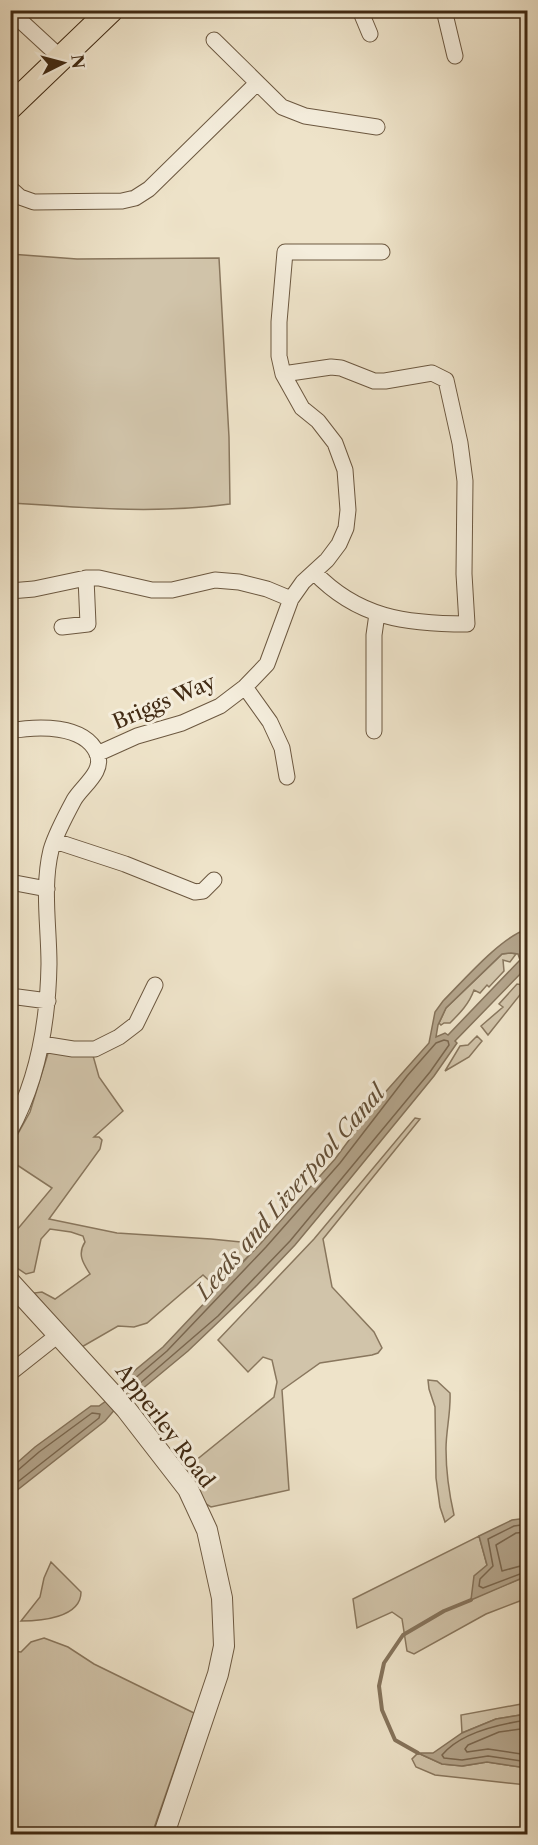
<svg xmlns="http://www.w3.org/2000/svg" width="538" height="1845" font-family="'Libre Caslon Text',serif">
<rect width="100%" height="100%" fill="#eee3c9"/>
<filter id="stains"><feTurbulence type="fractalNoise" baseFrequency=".00333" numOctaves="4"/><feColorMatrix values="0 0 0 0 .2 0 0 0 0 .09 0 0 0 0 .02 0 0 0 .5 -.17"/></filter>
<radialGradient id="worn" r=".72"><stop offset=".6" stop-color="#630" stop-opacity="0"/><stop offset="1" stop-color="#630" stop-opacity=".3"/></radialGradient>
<path fill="#d1c4aa" stroke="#89775e" stroke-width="1.5" d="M 10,254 L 77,259 L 219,258 L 229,437 L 230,504 C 157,514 86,508 13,503 L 10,489 Z
M 511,953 L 516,954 L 510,962 L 503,960 L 504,971 L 489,987 L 487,985 L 480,993 L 474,990 C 469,1004 460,1013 450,1023 L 444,1023 L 441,1025 L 439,1023 L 446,1008 L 496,960 L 502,954 Z
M 527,982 L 527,986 L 488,1035 L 481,1026 L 503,1007 L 499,1004 L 517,984 L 523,985 Z
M 477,1036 L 482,1041 L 469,1057 L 445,1071 L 460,1046 L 468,1045 Z
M 49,1050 L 92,1052 L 99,1077 L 123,1111 L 94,1137 L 99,1137 L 102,1140 L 100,1149 L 49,1219 L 117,1233 L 211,1239 L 260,1244 L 217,1288 L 203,1275 L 147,1323 L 134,1327 L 118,1326 L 80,1348 L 34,1293 L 42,1292 L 55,1299 L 90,1274 C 83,1263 77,1254 85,1242 L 83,1236 L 71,1232 L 50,1229 L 41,1239 L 34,1272 L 26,1274 L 11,1264 L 11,1237 L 52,1188 L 11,1161 L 10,1148 L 30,1112 Z
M 415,1118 L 420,1119 L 323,1239 L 332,1287 L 374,1332 L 382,1348 L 378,1353 L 372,1355 L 320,1363 L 282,1390 L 289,1490 L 211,1507 L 206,1504 L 184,1470 L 274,1397 L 277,1382 L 272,1360 L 263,1357 L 248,1372 L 218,1340 L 314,1239 Z
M 428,1380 L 437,1381 L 450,1393 C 451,1412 446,1430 446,1449 C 446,1472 449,1493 454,1515 L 445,1522 L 440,1507 L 436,1478 L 435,1407 L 429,1389 Z
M 479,1536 L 487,1565 L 471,1599 L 527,1576 L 527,1597 L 525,1599 L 486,1614 L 414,1654 L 407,1651 L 402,1619 L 392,1612 L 357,1628 L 353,1599 Z
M 51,1562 L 81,1592 C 81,1618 40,1621 21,1621 L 40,1597 L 44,1578 Z
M 44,1638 L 68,1647 L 94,1664 L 194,1713 L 152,1834 L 11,1834 L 11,1651 L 21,1652 L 31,1642 Z
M 527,1703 L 527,1714 L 496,1719 L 462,1733 L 461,1715 Z
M 418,1753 L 442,1764 L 463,1766 L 487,1762 L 527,1768 L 527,1785 L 435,1775 L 416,1767 L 412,1759 Z"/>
<path fill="#b3a48b" stroke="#85735b" stroke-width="1.5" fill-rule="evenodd" d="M 527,929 L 527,967 L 455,1041 L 457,1043 L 434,1076 L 349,1180 L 295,1245 L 257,1285 L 188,1351 L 141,1390 L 123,1400 L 105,1421 L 11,1495 L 10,1469 L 35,1447 L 91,1406 L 99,1406 L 125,1387 L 127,1377 L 163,1347 L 261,1243 L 335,1159 L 381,1097 L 429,1043 L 435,1012 L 443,1001 C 464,980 500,938 527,929 ZM 511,953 L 518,954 L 520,960 L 448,1035 L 445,1033 L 436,1037 L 438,1025 L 446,1008 L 502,954 Z
M 527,1518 L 527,1576 L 471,1600 L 474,1576 L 487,1565 L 479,1536 L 512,1520 Z
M 527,1714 L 527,1768 L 487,1762 L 462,1766 L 442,1764 L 418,1753 L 433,1753 L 462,1733 L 496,1719 Z"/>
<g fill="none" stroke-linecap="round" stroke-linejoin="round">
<path stroke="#7a674f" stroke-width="1.5" d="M 444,1040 L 448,1041 L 449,1045 L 430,1072 L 290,1241 L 218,1316 L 138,1385 L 133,1385 L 133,1380 L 167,1351 L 266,1247 L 340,1163 L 407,1076 L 436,1043 Z
M 10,1473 L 17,1471 L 39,1452 L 92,1413 L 100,1414 L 99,1418 L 10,1488
M 528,1524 L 514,1526 L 488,1539 L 493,1566 L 480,1579 L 479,1586 L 483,1588 L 528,1571
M 528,1532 L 516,1533 L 496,1545 L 502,1571 L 528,1564
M 528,1720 C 499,1724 461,1732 442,1755 L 444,1758 L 462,1760 L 488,1756 L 528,1762
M 528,1728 L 499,1732 L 468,1745 L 465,1749 L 467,1752 L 488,1749 L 528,1755"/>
<path stroke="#85735b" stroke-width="4" d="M 418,1753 L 395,1740 L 382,1710 L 379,1686 L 384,1663 L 403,1635 L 444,1611 L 471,1600"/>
<defs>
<path id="minor" d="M 360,10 L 370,34
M 444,10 L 455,56
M 10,11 L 61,58
M 214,40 L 282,107 L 305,116 L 377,127
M 10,188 L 20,197 L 34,202 L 122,201 L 135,198 L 149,189 L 256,84
M 283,374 L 331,367 L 341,368 L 374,381 L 385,381 L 432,373 L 446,380 L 460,443 L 465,481 L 464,574 L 467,624 C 406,624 358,618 314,572
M 86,578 L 99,578 L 152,590 L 172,590 L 215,580 L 239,582 L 267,589 L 291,599
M 10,591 L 34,589 L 86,578 L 88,624 L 62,627
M 245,687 L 270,722 L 282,748 L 287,777
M 10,731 C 37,726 84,724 97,753 C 105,772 82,786 74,800 C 67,813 55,836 51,850 C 42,887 49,927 49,964 C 48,1022 38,1080 10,1131
M 374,731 L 374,635 L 377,614
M 97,754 L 137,736 L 182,723 L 220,706 L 245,687 L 267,664 L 291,599 L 303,582 L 327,560 L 339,544 L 346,528 L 348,510 L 345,470 L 335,443 L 318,421 L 302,408 L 283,374 L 279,356 L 279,322 L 285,252 L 382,252
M 55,841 L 125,864 L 195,892 L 203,891 L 214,880
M 10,882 L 47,889
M 10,996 L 48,1001
M 42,1044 L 73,1049 L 95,1049 L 119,1037 L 136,1024 L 155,985
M 10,1373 L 58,1335"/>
<path id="tertiary" d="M 10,1282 L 126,1409 L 188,1489 L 207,1530 L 222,1598 L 224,1646 L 218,1674 L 164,1834"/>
<path id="primary" d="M 10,107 L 111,10"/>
</defs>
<use href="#minor" stroke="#6c5840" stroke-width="17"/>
<use href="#tertiary" stroke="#6c5840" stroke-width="22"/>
<use href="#primary" stroke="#412a13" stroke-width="26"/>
<use href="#minor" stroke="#f4eddc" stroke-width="15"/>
<use href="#tertiary" stroke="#f4eddc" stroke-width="20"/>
<use href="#primary" stroke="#eee3c9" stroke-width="24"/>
</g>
<g text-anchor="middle" stroke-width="6" stroke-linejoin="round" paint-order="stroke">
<g font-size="21" fill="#412a13" stroke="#f4eddc">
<text transform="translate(164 702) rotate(-23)" y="7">Briggs Way</text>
<text transform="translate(165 1426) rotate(53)" y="7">Apperley Road</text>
</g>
<g font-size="22" font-style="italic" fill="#634f37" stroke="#f4eddc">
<text transform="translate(290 1192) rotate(-49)" y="8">Leeds and Liverpool Canal</text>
</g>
</g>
<rect width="538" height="1845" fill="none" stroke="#eee3c9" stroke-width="36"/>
<rect x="12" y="12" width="514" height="1821" fill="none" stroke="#412a13" stroke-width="3"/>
<rect x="18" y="18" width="502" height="1809" fill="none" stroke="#412a13" stroke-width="1.5"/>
<g transform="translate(63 63) rotate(84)" stroke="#f4eddc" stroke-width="4.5" paint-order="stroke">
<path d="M0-4.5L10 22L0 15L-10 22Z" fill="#412a13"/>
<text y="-9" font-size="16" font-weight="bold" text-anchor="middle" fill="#412a13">N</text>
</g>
<rect width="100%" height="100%" filter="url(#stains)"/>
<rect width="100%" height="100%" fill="url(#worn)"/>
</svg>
